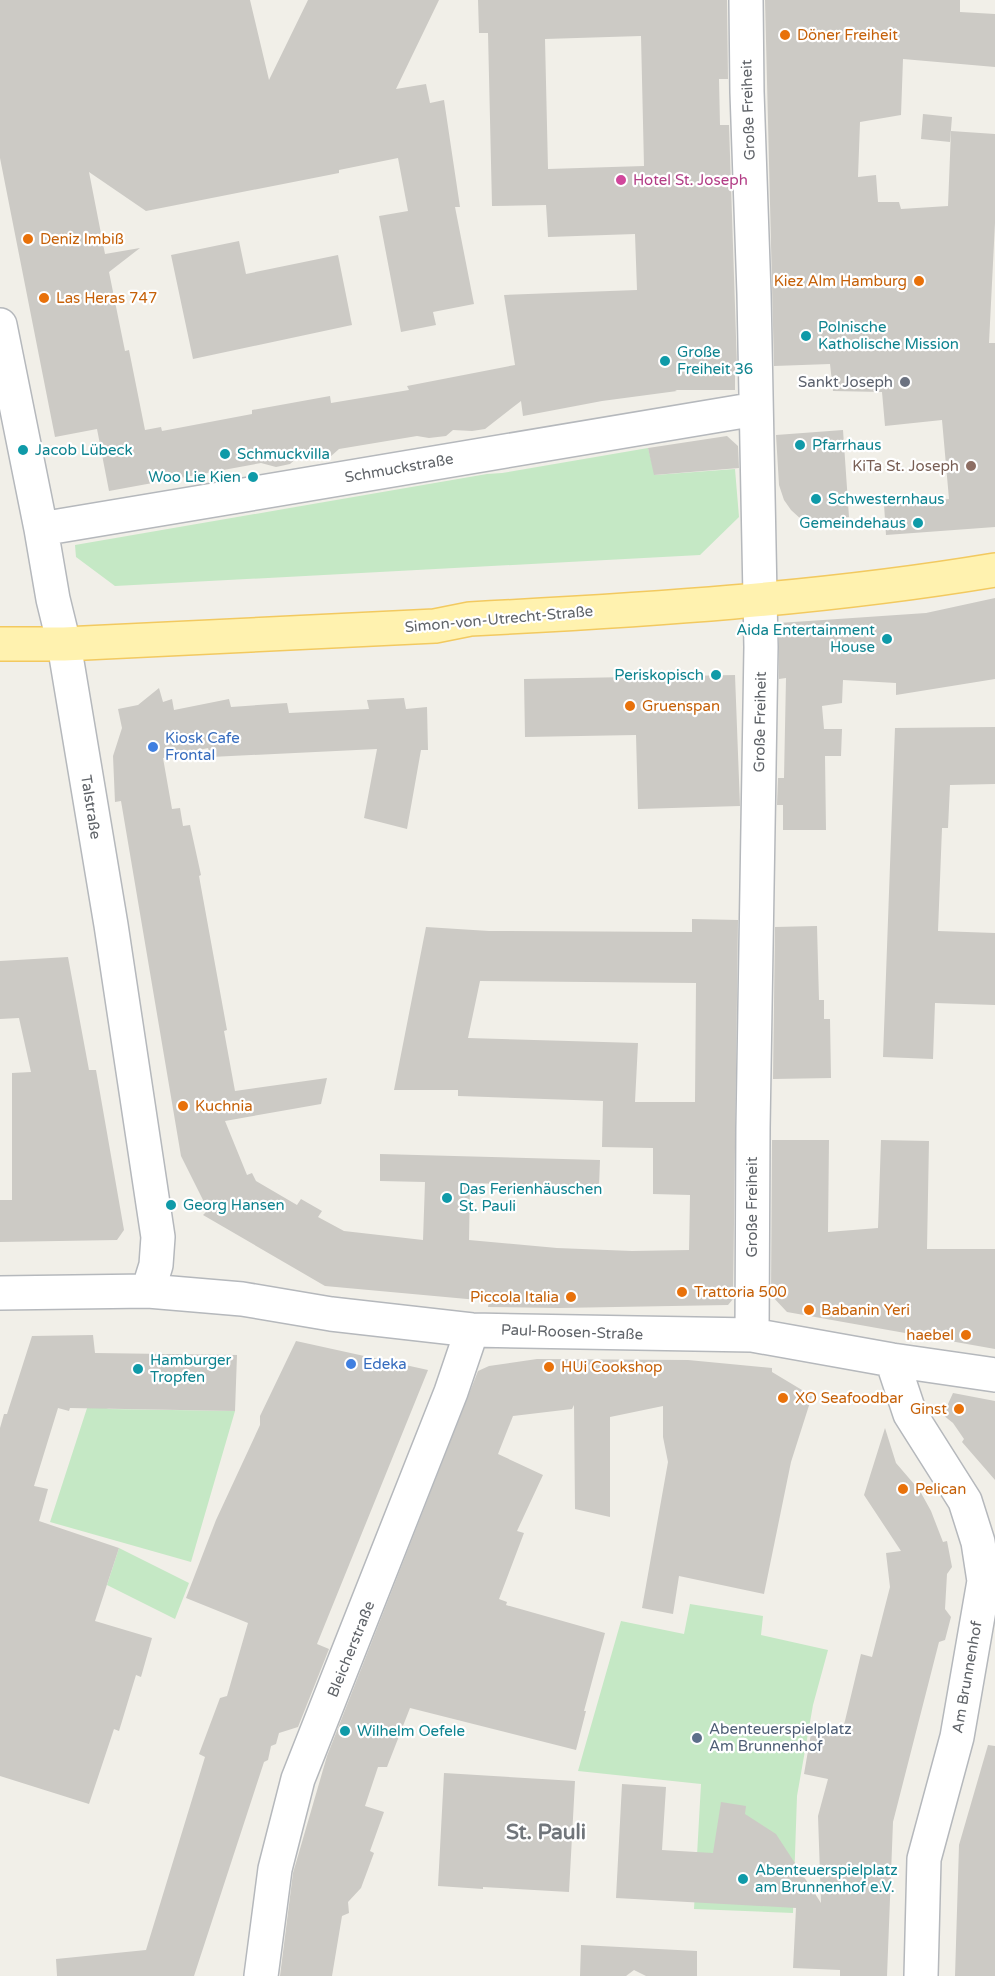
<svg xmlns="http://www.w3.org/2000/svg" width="995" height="1976" font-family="'Varela Round',sans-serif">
<rect width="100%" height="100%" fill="#f1efe8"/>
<path fill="#c5e8c5" d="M 648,448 L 655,475 L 735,469 L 739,517 L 700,555 L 115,586 L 76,557 L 75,545 L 487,474 L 502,473 Z
M 89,1402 L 109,1409 L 235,1411 L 191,1562 L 50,1522 Z
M 119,1548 L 189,1583 L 175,1619 L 107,1585 Z
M 690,1604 L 763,1616 L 761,1635 L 828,1650 L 813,1705 L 797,1796 L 793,1913 L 694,1909 L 701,1784 L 578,1771 L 621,1621 L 684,1634 Z"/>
<path fill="#cccac5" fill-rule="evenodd" d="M 0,0 L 250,0 L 269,80 L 308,0 L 439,0 L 396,89 L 426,84 L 430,103 L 444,100 L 460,207 L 455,207 L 474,304 L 433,312 L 436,325 L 401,332 L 379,216 L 408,211 L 398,158 L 339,170 L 339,173 L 146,211 L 89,172 L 105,254 L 140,248 L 109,272 L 125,351 L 129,350 L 145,430 L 161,427 L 162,431 L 252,414 L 252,410 L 330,396 L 331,403 L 409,390 L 407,386 L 515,365 L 504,295 L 637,290 L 635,234 L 548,237 L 546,205 L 492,206 L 488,33 L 479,33 L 478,0 L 727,0 L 728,79 L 719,79 L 720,125 L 729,125 L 737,367 L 735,367 L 735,390 L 675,390 L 677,391 L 602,401 L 523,416 L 521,401 L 485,429 L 472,431 L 453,430 L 446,436 L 429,438 L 417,436 L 339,449 L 330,457 L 316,460 L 298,457 L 290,464 L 276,467 L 261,463 L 109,491 L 97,429 L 55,437 L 0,158 ZM 641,36 L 644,166 L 548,169 L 545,39 Z
M 765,0 L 960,0 L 960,12 L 995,14 L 995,67 L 903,59 L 901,115 L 860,122 L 858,177 L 876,175 L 878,202 L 899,202 L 901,209 L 948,206 L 951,131 L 995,134 L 995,223 L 989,343 L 995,343 L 995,527 L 886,535 L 884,504 L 949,499 L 942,420 L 885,426 L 882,392 L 833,391 L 830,364 L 774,366 Z
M 923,114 L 952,117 L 950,142 L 921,139 Z
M 239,241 L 246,274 L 338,255 L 352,325 L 193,359 L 171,255 Z
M 843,430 L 849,517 L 842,518 L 839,525 L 832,529 L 823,529 L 803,521 L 791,510 L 784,500 L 779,485 L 776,435 Z
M 727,436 L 738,446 L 739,468 L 654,475 L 648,448 Z
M 995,598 L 995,679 L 896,695 L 896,683 L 843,680 L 842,703 L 822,706 L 824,729 L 842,729 L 841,756 L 825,756 L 826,830 L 783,830 L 783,805 L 777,805 L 778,778 L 784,778 L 786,678 L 779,679 L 779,623 L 926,613 Z
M 735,675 L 740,806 L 638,809 L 636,735 L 525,737 L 524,679 Z
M 159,688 L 163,702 L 172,699 L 174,710 L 229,699 L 231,707 L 287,703 L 289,713 L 369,709 L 367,700 L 404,698 L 406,709 L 427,707 L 428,750 L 421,750 L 407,829 L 364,818 L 377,749 L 211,757 L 208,748 L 163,758 L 172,809 L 180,808 L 183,826 L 190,825 L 201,875 L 199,876 L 227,1030 L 224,1031 L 235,1091 L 327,1078 L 321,1104 L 225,1121 L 247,1175 L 252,1173 L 256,1181 L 297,1205 L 301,1199 L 322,1211 L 318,1217 L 344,1231 L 423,1240 L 425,1182 L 380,1181 L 380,1154 L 600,1160 L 599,1187 L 470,1183 L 469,1240 L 557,1248 L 632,1251 L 689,1250 L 690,1195 L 653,1194 L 653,1148 L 602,1147 L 603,1101 L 458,1096 L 458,1090 L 394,1090 L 426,927 L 489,931 L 692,932 L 692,919 L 738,920 L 733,1299 L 728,1305 L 559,1308 L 488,1307 L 489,1301 L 325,1286 L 203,1215 L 208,1210 L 181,1156 L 121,801 L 115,802 L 113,756 L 122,728 L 118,709 L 138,705 ZM 480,981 L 696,983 L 695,1102 L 635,1102 L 638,1043 L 468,1038 Z
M 995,727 L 995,784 L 950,785 L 948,828 L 942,828 L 938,931 L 995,933 L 995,1005 L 935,1003 L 933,1059 L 883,1057 L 895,728 Z
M 817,926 L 819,1000 L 824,1000 L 824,1019 L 830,1019 L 831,1078 L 773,1079 L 775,927 Z
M 68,957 L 89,1070 L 96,1070 L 124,1230 L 117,1240 L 0,1242 L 0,1200 L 12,1200 L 12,1073 L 31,1072 L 19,1018 L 0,1019 L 0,961 Z
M 772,1140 L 829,1140 L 828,1232 L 878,1228 L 881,1140 L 929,1141 L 927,1249 L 995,1249 L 995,1349 L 787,1312 L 771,1295 Z
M 93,1335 L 95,1353 L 237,1355 L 235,1411 L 70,1408 L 69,1411 L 58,1408 L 34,1486 L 48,1489 L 39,1521 L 119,1548 L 95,1621 L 152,1638 L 141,1677 L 136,1675 L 119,1731 L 114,1729 L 89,1804 L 0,1776 L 0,1428 L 4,1414 L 7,1414 L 32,1336 Z
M 296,1341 L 428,1370 L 317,1644 L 329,1649 L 298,1727 L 279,1733 L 276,1744 L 271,1746 L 268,1760 L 264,1762 L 194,1976 L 57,1976 L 56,1959 L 146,1950 L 205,1757 L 199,1754 L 220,1698 L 227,1696 L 248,1623 L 186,1598 L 216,1520 L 260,1425 L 260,1416 Z
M 537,1359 L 688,1360 L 772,1368 L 772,1372 L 812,1396 L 791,1462 L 764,1594 L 679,1576 L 673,1614 L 642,1608 L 668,1462 L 663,1437 L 663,1406 L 610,1417 L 610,1517 L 575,1509 L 574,1405 L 572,1409 L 513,1416 L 498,1454 L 543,1475 L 517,1531 L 524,1533 L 499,1599 L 507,1602 L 506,1605 L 605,1633 L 584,1711 L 586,1711 L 576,1750 L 410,1708 L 387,1767 L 378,1767 L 365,1806 L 384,1812 L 370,1851 L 374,1853 L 361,1888 L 348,1902 L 349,1913 L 342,1916 L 332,1976 L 280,1976 L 293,1873 L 327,1756 L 478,1371 L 489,1366 Z
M 953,1393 L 995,1401 L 995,1480 L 962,1442 L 964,1439 L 953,1423 L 943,1415 Z
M 885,1428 L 896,1463 L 920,1491 L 931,1511 L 943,1542 L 947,1541 L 952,1567 L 947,1574 L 945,1609 L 951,1617 L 945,1640 L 939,1642 L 893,1822 L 887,1976 L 840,1976 L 840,1970 L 793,1968 L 796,1908 L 616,1898 L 622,1784 L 666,1787 L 662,1850 L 713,1853 L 721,1802 L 746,1806 L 745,1814 L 776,1834 L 821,1903 L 818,1816 L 828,1779 L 804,1774 L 813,1722 L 843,1729 L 861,1654 L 872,1657 L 890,1587 L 886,1553 L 901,1551 L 864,1495 Z
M 988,1745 L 995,1746 L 995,1976 L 955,1976 L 959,1845 Z
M 444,1773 L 575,1781 L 569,1892 L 483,1887 L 483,1889 L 438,1886 Z
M 581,1945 L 697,1951 L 697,1976 L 646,1976 L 634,1970 L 626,1976 L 580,1976 Z"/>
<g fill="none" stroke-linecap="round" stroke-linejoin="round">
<defs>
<path id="minor" d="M 746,0 L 747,92 L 754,294 L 761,647 L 753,1128 L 752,1335
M 0,325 L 41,529 L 53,599 L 64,644 L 111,925 L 158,1237 L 156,1265 L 148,1291
M 41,529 L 756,409
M 0,1293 L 148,1291 L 242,1299 L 331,1314 L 472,1330 L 752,1335 L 892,1360 L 995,1375
M 892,1360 L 910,1414 L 965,1501 L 978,1542 L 984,1581 L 957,1737 L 924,1859 L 921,1976
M 261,1976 L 275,1869 L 298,1779 L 451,1392 L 472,1330"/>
<path id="major" d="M 0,644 L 64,644 L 435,626 L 470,619 C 646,610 821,599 995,570"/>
</defs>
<use href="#minor" stroke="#b5b8bc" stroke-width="36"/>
<use href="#major" stroke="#f2c960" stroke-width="36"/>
<use href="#minor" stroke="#fff" stroke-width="33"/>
<use href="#major" stroke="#fff2af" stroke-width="33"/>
</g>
<g fill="#e8710a" stroke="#fff" stroke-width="2">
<circle cx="785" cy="35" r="6"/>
<circle cx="28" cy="239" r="6"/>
<circle cx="919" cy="281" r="6"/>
<circle cx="44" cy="298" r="6"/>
<circle cx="630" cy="706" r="6"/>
<circle cx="183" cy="1106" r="6"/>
<circle cx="682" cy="1292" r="6"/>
<circle cx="571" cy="1297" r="6"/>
<circle cx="809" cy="1310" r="6"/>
<circle cx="966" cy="1335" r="6"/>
<circle cx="549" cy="1367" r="6"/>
<circle cx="783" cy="1398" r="6"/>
<circle cx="959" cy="1409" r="6"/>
<circle cx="903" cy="1489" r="6"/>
</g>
<circle fill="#d1479c" stroke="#fff" stroke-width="2" cx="621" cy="180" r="6"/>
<g fill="#0f9aa8" stroke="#fff" stroke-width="2">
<circle cx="806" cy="336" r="6"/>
<circle cx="665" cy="361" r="6"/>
<circle cx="800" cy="445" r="6"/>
<circle cx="23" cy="450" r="6"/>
<circle cx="225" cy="454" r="6"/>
<circle cx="253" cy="477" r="6"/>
<circle cx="816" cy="499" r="6"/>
<circle cx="918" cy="523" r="6"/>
<circle cx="887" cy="639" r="6"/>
<circle cx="716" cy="675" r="6"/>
<circle cx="447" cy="1198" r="6"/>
<circle cx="171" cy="1205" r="6"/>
<circle cx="138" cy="1369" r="6"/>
<circle cx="345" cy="1731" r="6"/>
<circle cx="743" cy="1879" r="6"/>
</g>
<circle fill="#6b7280" stroke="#fff" stroke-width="2" cx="905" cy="382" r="6"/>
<circle fill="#8d6e63" stroke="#fff" stroke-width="2" cx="971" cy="466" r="6"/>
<g fill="#3f7fe0" stroke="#fff" stroke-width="2">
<circle cx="153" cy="747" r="6"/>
<circle cx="351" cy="1364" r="6"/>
</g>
<circle fill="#5c6f8a" stroke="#fff" stroke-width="2" cx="697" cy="1738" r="6"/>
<g text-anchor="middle" stroke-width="4.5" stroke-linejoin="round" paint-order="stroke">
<g font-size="15" fill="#c56008" stroke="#fff" text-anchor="start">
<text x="797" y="40">Döner Freiheit</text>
<text x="40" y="244">Deniz Imbiß</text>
<text x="907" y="286" text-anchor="end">Kiez Alm Hamburg</text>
<text x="56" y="303">Las Heras 747</text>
<text x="642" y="711">Gruenspan</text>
<text x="195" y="1111">Kuchnia</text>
<text x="694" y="1297">Trattoria 500</text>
<text x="559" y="1302" text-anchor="end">Piccola Italia</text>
<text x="821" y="1315">Babanin Yeri</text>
<text x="954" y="1340" text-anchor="end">haebel</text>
<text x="561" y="1372">HUi Cookshop</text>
<text x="795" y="1403">XO Seafoodbar</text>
<text x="947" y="1414" text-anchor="end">Ginst</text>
<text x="915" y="1494">Pelican</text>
</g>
<g font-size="15" fill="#5f6368" stroke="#fff">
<text transform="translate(748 110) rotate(-92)" y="5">Große Freiheit</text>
<text transform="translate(399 468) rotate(-10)" y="5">Schmuckstraße</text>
<text transform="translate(499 619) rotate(-5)" y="5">Simon-von-Utrecht-Straße</text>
<text transform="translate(760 722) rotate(-89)" y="5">Große Freiheit</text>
<text transform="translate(91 807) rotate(81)" y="5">Talstraße</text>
<text transform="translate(752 1207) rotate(-90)" y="5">Große Freiheit</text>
<text transform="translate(572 1332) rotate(2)" y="5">Paul-Roosen-Straße</text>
<text transform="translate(351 1649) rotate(-68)" y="5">Bleicherstraße</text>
<text transform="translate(967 1677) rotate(-80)" y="5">Am Brunnenhof</text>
</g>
<g font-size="15" fill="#b23c85" stroke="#fff" text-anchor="start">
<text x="633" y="185">Hotel St. Joseph</text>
</g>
<g font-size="15" fill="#0d838f" stroke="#fff" text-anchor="start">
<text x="818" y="332">Polnische<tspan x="818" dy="17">Katholische Mission</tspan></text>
<text x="677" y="357">Große<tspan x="677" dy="17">Freiheit 36</tspan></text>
<text x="812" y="450">Pfarrhaus</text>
<text x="35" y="455">Jacob Lübeck</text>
<text x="237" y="459">Schmuckvilla</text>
<text x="241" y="482" text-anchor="end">Woo Lie Kien</text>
<text x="828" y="504">Schwesternhaus</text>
<text x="906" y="528" text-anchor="end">Gemeindehaus</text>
<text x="875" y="635" text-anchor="end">Aida Entertainment<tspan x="875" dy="17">House</tspan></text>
<text x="704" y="680" text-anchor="end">Periskopisch</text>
<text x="459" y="1194">Das Ferienhäuschen<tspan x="459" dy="17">St. Pauli</tspan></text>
<text x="183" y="1210">Georg Hansen</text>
<text x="150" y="1365">Hamburger<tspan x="150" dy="17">Tropfen</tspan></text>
<text x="357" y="1736">Wilhelm Oefele</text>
<text x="755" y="1875">Abenteuerspielplatz<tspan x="755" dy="17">am Brunnenhof e.V.</tspan></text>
</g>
<g font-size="15" fill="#5b616d" stroke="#fff" text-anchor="end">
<text x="893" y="387">Sankt Joseph</text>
</g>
<g font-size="15" fill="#785e54" stroke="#fff" text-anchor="end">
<text x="959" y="471">KiTa St. Joseph</text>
</g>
<g font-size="15" fill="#366cbe" stroke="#fff" text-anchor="start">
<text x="165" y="743">Kiosk Cafe<tspan x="165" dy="17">Frontal</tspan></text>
<text x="363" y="1369">Edeka</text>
</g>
<g font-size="15" fill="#4e5e75" stroke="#fff" text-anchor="start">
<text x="709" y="1734">Abenteuerspielplatz<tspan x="709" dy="17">Am Brunnenhof</tspan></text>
</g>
<g font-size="21" font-weight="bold" fill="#70757a" stroke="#fff">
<text x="546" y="1839">St. Pauli</text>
</g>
</g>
</svg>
